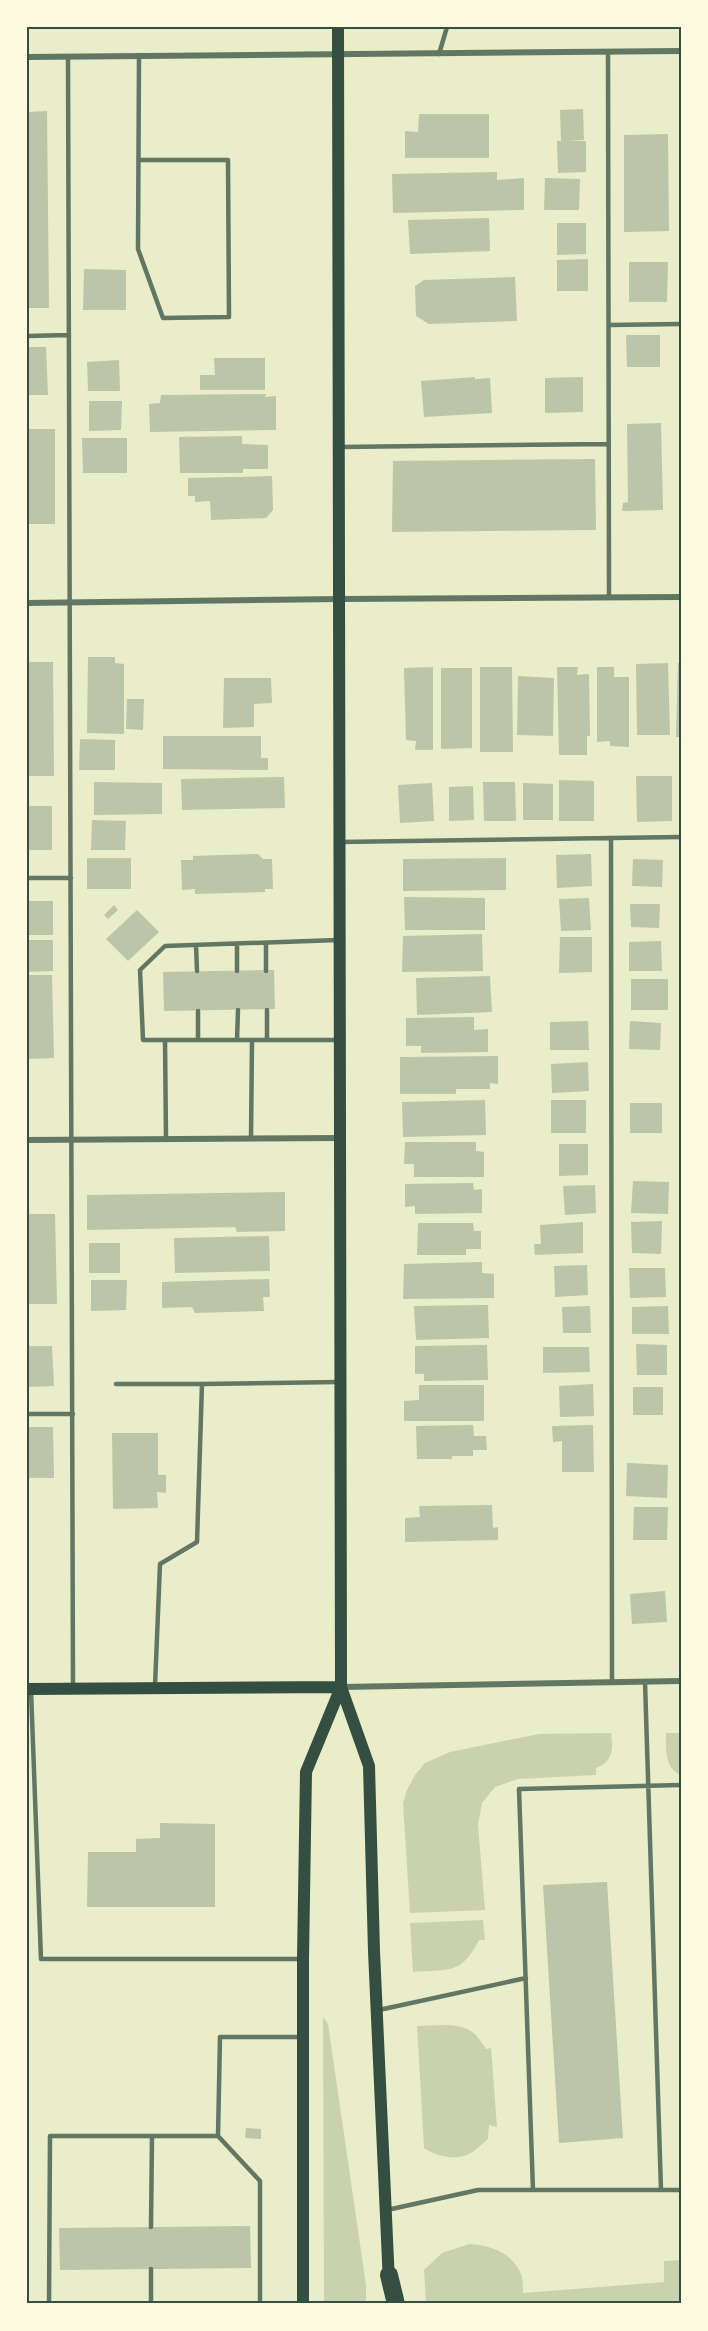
<svg xmlns="http://www.w3.org/2000/svg" width="708" height="2331" font-family="Cabin,sans-serif">
<rect width="100%" height="100%" fill="#e9edc9"/>
<path fill="#cad2ad" d="M 611,1733 C 613,1749 614,1761 596,1768 L 596,1775 L 518,1779 L 495,1787 L 482,1803 L 478,1825 L 485,1910 L 410,1913 L 403,1803 L 407,1790 L 415,1775 L 425,1763 L 450,1752 L 539,1734 Z
M 666,1733 L 681,1733 L 681,1775 C 664,1768 666,1748 666,1733 Z
M 483,1920 L 485,1940 L 479,1940 C 461,1975 450,1969 413,1972 L 410,1923 Z
M 323,2017 L 328,2024 L 366,2285 L 366,2304 L 324,2304 Z
M 447,2025 C 468,2026 475,2031 486,2049 L 491,2048 L 497,2127 L 489,2125 L 488,2139 C 482,2144 475,2151 469,2154 C 454,2161 436,2156 424,2148 L 417,2026 Z
M 469,2244 C 491,2245 512,2253 521,2274 C 523,2279 523,2288 523,2293 L 664,2282 L 664,2261 L 681,2260 L 681,2304 L 426,2304 L 424,2270 L 442,2253 Z"/>
<path fill="#bcc5a7" d="M 583,109 L 584,140 L 567,141 L 586,141 L 586,172 L 558,173 L 557,141 L 561,141 L 560,110 Z
M 47,111 L 49,308 L 27,308 L 27,112 Z
M 419,114 L 489,114 L 489,158 L 405,158 L 405,131 L 418,132 Z
M 668,134 L 669,231 L 624,232 L 624,135 Z
M 497,172 L 497,180 L 524,178 L 524,210 L 393,213 L 392,174 Z
M 545,178 L 580,179 L 579,210 L 544,210 Z
M 489,218 L 490,251 L 410,254 L 408,220 Z
M 557,223 L 586,223 L 586,254 L 557,255 Z
M 588,259 L 588,291 L 557,291 L 557,260 Z
M 629,262 L 668,262 L 667,302 L 629,302 Z
M 84,269 L 126,270 L 126,310 L 83,310 Z
M 515,277 L 517,321 L 429,324 L 416,316 L 415,286 L 424,280 Z
M 626,335 L 660,335 L 660,367 L 627,367 Z
M 27,347 L 46,347 L 48,395 L 27,395 Z
M 214,358 L 265,358 L 265,390 L 200,390 L 200,375 L 215,375 Z
M 119,360 L 120,391 L 88,391 L 87,362 Z
M 475,377 L 475,379 L 490,378 L 492,413 L 424,417 L 421,381 Z
M 583,377 L 583,412 L 545,413 L 545,378 Z
M 266,394 L 265,397 L 276,396 L 276,430 L 150,432 L 149,404 L 160,403 L 161,395 Z
M 89,401 L 122,401 L 121,430 L 89,431 Z
M 661,423 L 663,510 L 622,511 L 623,503 L 628,502 L 627,424 Z
M 27,429 L 55,429 L 55,524 L 27,524 Z
M 242,436 L 242,444 L 268,445 L 268,469 L 243,469 L 243,473 L 180,473 L 179,437 Z
M 82,438 L 127,438 L 127,473 L 83,473 Z
M 595,459 L 596,530 L 392,532 L 393,461 Z
M 272,476 L 273,510 L 266,518 L 211,520 L 210,501 L 195,502 L 195,496 L 188,496 L 188,478 Z
M 88,657 L 115,657 L 115,663 L 124,664 L 124,734 L 87,733 Z
M 27,662 L 53,662 L 54,776 L 27,776 Z
M 668,663 L 670,735 L 637,735 L 636,664 Z
M 678,663 L 681,663 L 681,737 L 676,737 Z
M 433,667 L 433,750 L 415,750 L 416,741 L 406,740 L 404,668 Z
M 480,667 L 512,667 L 513,752 L 480,752 Z
M 557,667 L 578,667 L 577,675 L 589,674 L 590,736 L 587,736 L 587,755 L 559,755 Z
M 597,667 L 614,667 L 614,677 L 629,677 L 629,747 L 610,746 L 610,741 L 597,742 Z
M 441,668 L 472,668 L 472,748 L 441,749 Z
M 518,676 L 554,678 L 553,736 L 517,735 Z
M 224,678 L 271,678 L 272,703 L 254,704 L 254,727 L 223,728 Z
M 127,699 L 144,699 L 143,730 L 126,729 Z
M 163,736 L 261,736 L 261,758 L 268,758 L 268,770 L 163,769 Z
M 80,739 L 115,740 L 115,770 L 79,770 Z
M 636,776 L 672,776 L 672,821 L 637,822 Z
M 284,777 L 285,808 L 182,810 L 181,779 Z
M 559,780 L 594,781 L 594,821 L 559,821 Z
M 94,782 L 162,783 L 162,814 L 94,815 Z
M 483,782 L 515,782 L 516,821 L 484,821 Z
M 432,783 L 434,821 L 400,823 L 398,785 Z
M 523,783 L 553,784 L 553,820 L 523,820 Z
M 473,786 L 474,820 L 449,821 L 449,787 Z
M 27,806 L 52,806 L 52,850 L 27,850 Z
M 92,820 L 126,821 L 125,850 L 91,850 Z
M 258,854 L 263,859 L 272,859 L 273,889 L 265,889 L 265,892 L 195,894 L 195,889 L 182,890 L 181,860 L 193,860 L 193,856 Z
M 591,854 L 592,886 L 557,888 L 556,855 Z
M 87,858 L 131,858 L 131,889 L 87,889 Z
M 506,858 L 506,890 L 403,891 L 403,859 Z
M 633,859 L 663,860 L 662,887 L 632,886 Z
M 404,897 L 485,898 L 485,930 L 405,930 Z
M 589,898 L 591,930 L 561,931 L 559,899 Z
M 27,901 L 53,901 L 53,935 L 27,935 Z
M 630,904 L 660,904 L 659,928 L 631,927 Z
M 114,905 L 118,910 L 108,919 L 104,915 Z
M 137,910 L 159,932 L 128,961 L 106,939 Z
M 482,934 L 483,971 L 402,972 L 403,936 Z
M 560,937 L 592,937 L 592,972 L 559,973 Z
M 27,940 L 53,940 L 53,971 L 27,972 Z
M 661,941 L 662,971 L 629,971 L 629,942 Z
M 274,970 L 275,1009 L 164,1011 L 163,972 Z
M 27,975 L 52,975 L 54,1058 L 27,1059 Z
M 490,976 L 492,1012 L 417,1015 L 416,978 Z
M 631,979 L 668,979 L 668,1010 L 631,1010 Z
M 474,1017 L 474,1030 L 488,1029 L 488,1052 L 421,1053 L 421,1046 L 406,1046 L 406,1018 Z
M 588,1021 L 589,1050 L 550,1050 L 550,1022 Z
M 630,1021 L 661,1023 L 660,1050 L 629,1049 Z
M 498,1056 L 498,1084 L 490,1083 L 490,1089 L 456,1089 L 456,1094 L 400,1094 L 400,1057 Z
M 588,1062 L 589,1091 L 552,1093 L 551,1064 Z
M 485,1100 L 486,1135 L 403,1137 L 402,1102 Z
M 551,1100 L 586,1100 L 586,1133 L 551,1133 Z
M 630,1103 L 662,1103 L 662,1133 L 630,1133 Z
M 405,1142 L 476,1142 L 476,1151 L 484,1152 L 484,1177 L 414,1177 L 414,1164 L 404,1164 Z
M 559,1144 L 588,1144 L 588,1175 L 559,1176 Z
M 633,1181 L 669,1182 L 668,1214 L 631,1213 Z
M 473,1183 L 474,1190 L 482,1189 L 482,1213 L 415,1214 L 415,1206 L 405,1207 L 405,1184 Z
M 595,1185 L 596,1213 L 565,1215 L 563,1186 Z
M 285,1192 L 285,1231 L 237,1232 L 235,1227 L 87,1230 L 87,1195 Z
M 27,1214 L 55,1214 L 57,1304 L 27,1304 Z
M 662,1221 L 661,1254 L 632,1253 L 631,1222 Z
M 583,1222 L 583,1253 L 535,1255 L 534,1244 L 541,1244 L 540,1225 Z
M 418,1223 L 473,1223 L 474,1231 L 481,1231 L 481,1249 L 466,1249 L 466,1255 L 417,1255 Z
M 269,1236 L 270,1271 L 175,1273 L 174,1238 Z
M 89,1243 L 120,1243 L 120,1273 L 89,1273 Z
M 482,1262 L 482,1273 L 494,1274 L 494,1298 L 403,1299 L 404,1264 Z
M 587,1265 L 588,1295 L 555,1297 L 554,1266 Z
M 629,1268 L 665,1268 L 666,1297 L 630,1298 Z
M 269,1279 L 270,1297 L 263,1297 L 264,1311 L 195,1313 L 192,1307 L 162,1308 L 162,1282 Z
M 91,1280 L 127,1280 L 126,1310 L 91,1311 Z
M 488,1305 L 489,1338 L 416,1340 L 414,1306 Z
M 590,1306 L 591,1333 L 563,1333 L 562,1307 Z
M 668,1306 L 669,1334 L 632,1334 L 632,1307 Z
M 636,1344 L 667,1345 L 667,1375 L 637,1375 Z
M 487,1345 L 488,1380 L 424,1381 L 424,1374 L 415,1374 L 415,1346 Z
M 27,1346 L 52,1346 L 54,1386 L 27,1387 Z
M 543,1347 L 589,1347 L 590,1372 L 543,1373 Z
M 593,1384 L 594,1416 L 560,1417 L 559,1386 Z
M 419,1385 L 484,1385 L 484,1421 L 404,1421 L 404,1401 L 419,1400 Z
M 633,1387 L 663,1387 L 663,1415 L 633,1415 Z
M 473,1425 L 474,1436 L 486,1436 L 487,1450 L 473,1450 L 473,1456 L 452,1456 L 452,1459 L 417,1459 L 416,1426 Z
M 593,1425 L 594,1472 L 562,1472 L 562,1441 L 553,1442 L 552,1426 Z
M 27,1427 L 53,1427 L 54,1478 L 27,1478 Z
M 112,1433 L 158,1433 L 158,1475 L 166,1475 L 166,1493 L 157,1492 L 158,1508 L 113,1509 Z
M 627,1463 L 668,1465 L 667,1498 L 626,1496 Z
M 492,1505 L 493,1528 L 498,1527 L 498,1540 L 405,1542 L 405,1518 L 420,1517 L 419,1506 Z
M 634,1507 L 668,1507 L 667,1540 L 633,1540 Z
M 665,1591 L 667,1622 L 632,1624 L 630,1594 Z
M 160,1823 L 215,1824 L 215,1907 L 87,1907 L 88,1852 L 136,1852 L 136,1839 L 160,1838 Z
M 607,1882 L 623,2138 L 559,2143 L 543,1885 Z
M 246,2128 L 261,2129 L 261,2139 L 245,2138 Z
M 250,2226 L 251,2268 L 60,2270 L 59,2228 Z"/>
<g fill="none" stroke-linecap="round" stroke-linejoin="round">
<path stroke="#617663" stroke-width="4.5" d="M 608,52 L 609,597
M 439,54 L 447,27
M 68,57 L 73,1689
M 139,160 L 228,160 L 229,317 L 163,318 L 138,249 L 139,55
M 609,325 L 681,324
M 27,336 L 69,335
M 339,447 L 609,444
M 611,838 L 612,1682
M 340,842 L 681,837
M 27,878 L 71,878
M 237,944 L 237,971
M 196,945 L 197,971
M 266,971 L 266,943
M 267,1010 L 267,1040
M 198,1011 L 198,1040
M 165,1040 L 166,1139
M 237,1040 L 238,1010
M 337,1040 L 143,1040 L 140,970 L 165,946 L 338,940
M 251,1138 L 252,1040
M 116,1384 L 202,1384
M 27,1414 L 73,1414
M 645,1682 L 661,2190
M 155,1686 L 160,1564 L 197,1542 L 202,1384 L 339,1382
M 31,1690 L 41,1959 L 300,1959
M 379,2010 L 526,1978
M 218,2136 L 260,2181 L 260,2304
M 533,2190 L 519,1789 L 681,1785
M 387,2210 L 478,2190 L 681,2190
M 151,2227 L 152,2136
M 49,2304 L 50,2136 L 218,2136 L 220,2037 L 301,2037
M 151,2304 L 151,2269"/>
<path stroke="#617663" stroke-width="6" d="M 27,57 L 681,51
M 27,603 L 340,599 L 681,597
M 27,1140 L 341,1138
M 342,1687 L 681,1681"/>
<path stroke="#344e41" stroke-width="12" d="M 338,27 L 341,1687 L 369,1766 L 374,1951 L 389,2283
M 27,1689 L 341,1687
M 303,2304 L 303,1959 L 306,1772 L 341,1687"/>
<path stroke="#344e41" stroke-width="18" d="M 389,2275 L 396,2304"/>
</g>
<rect width="708" height="2331" fill="none" stroke="#fefae0" stroke-width="57"/>
<rect x="28" y="28" width="652" height="2274" fill="none" stroke="#344e41" stroke-width="2"/>
</svg>
